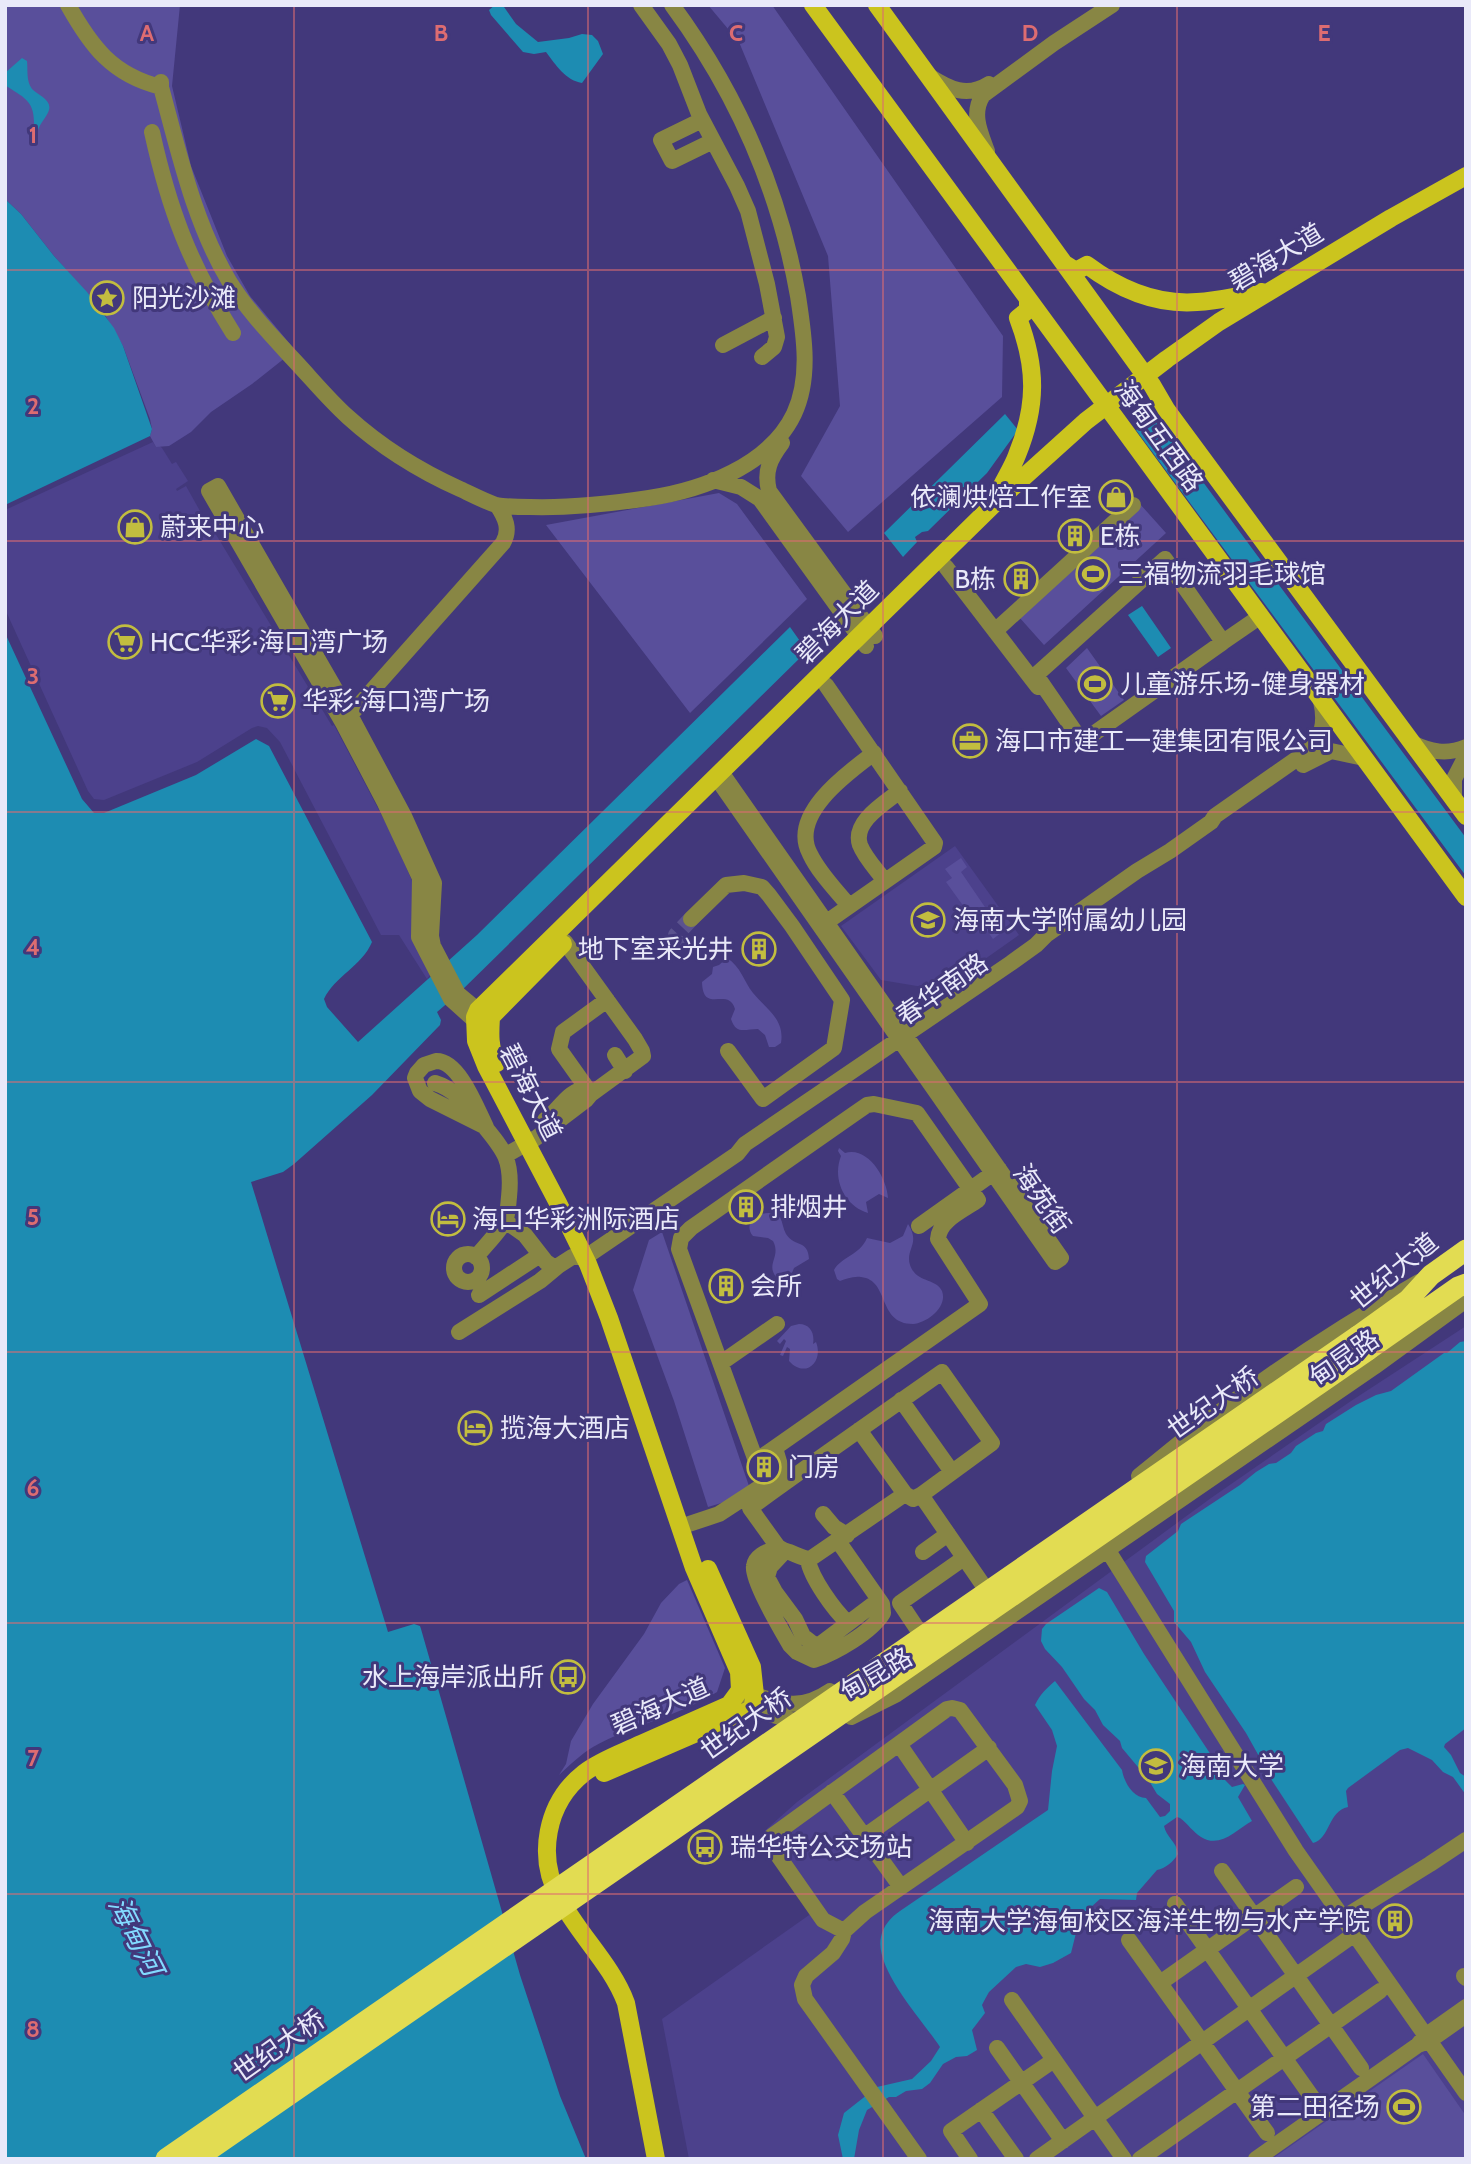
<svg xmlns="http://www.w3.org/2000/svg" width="1471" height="2164" font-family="Cabin,'Noto Sans SC',sans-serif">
<rect width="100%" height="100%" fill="#42387b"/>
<path fill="#4c418c" d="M 153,442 L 156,447 L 159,445 L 162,448 L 172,464 L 176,462 L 188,481 L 176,489 L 177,491 L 186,486 L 205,520 L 197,526 L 199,529 L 209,523 L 310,690 L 313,689 L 320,699 L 317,701 L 332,726 L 334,725 L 391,833 L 417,892 L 441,961 L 427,979 L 399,935 L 381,935 L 280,742 L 267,728 L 258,726 L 252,728 L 197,762 L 104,800 L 94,799 L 88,791 L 5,609 L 5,510 Z
M 955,846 L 1019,935 L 941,990 L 881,980 L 841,926 Z
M 1466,1326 L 1466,2159 L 689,2159 L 662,2019 L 812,1913 L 759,1836 L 797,1802 L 1211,1498 L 1348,1403 Z"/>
<path fill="#594f9b" d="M 5,5 L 180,5 L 172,86 L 191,166 L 227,256 L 250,296 L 295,350 L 252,384 L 211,412 L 191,432 L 169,446 L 156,447 L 150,436 L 152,429 L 150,419 L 123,346 L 102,310 L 54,256 L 21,214 L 5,199 Z
M 708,5 L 772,5 L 1003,336 L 1002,397 L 848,532 L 801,476 L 840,406 L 828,256 L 739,42 Z
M 719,493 L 737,504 L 807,599 L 690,713 L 546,525 Z
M 1140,504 L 1166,533 L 1044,645 L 1019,617 Z
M 1087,648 L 1124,700 L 1101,716 L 1066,668 Z
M 961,858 L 967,867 L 961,872 L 1002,932 L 993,939 L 976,915 L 972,918 L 946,882 L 952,878 L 945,869 Z
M 727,958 C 741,967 743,980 753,993 C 766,1009 785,1019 781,1043 L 775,1047 L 769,1047 L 765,1035 L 758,1029 C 745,1029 736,1035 731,1019 L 735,1009 C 728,986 703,1015 702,982 L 712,974 L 713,967 L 719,965 Z
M 839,1148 L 845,1153 C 868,1146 887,1178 888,1198 L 879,1194 L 866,1202 L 868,1213 C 844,1206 832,1179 841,1156 L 838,1151 Z
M 769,1213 L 780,1217 C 783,1223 783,1229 786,1234 C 795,1248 808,1239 809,1259 L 794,1268 L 789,1280 L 779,1280 C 763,1265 782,1258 773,1241 L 768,1238 L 753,1236 C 743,1224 756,1213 769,1213 Z
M 908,1224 C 921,1244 905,1249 910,1265 C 916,1283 936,1278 942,1291 C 948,1307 927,1323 913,1324 C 877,1324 890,1280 861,1277 C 853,1276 846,1279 840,1281 L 837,1279 L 834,1270 C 842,1256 859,1256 867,1238 L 890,1243 L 903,1236 Z
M 662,1232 L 749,1486 L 728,1501 L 708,1507 L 674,1401 L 633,1290 L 649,1240 Z
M 799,1324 C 810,1324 815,1333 813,1344 L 816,1342 C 824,1362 805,1379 789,1361 L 790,1349 L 787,1347 L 783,1356 L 780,1355 L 786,1341 L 784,1339 L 780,1344 L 777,1341 L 791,1326 Z
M 687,1580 L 725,1668 L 717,1692 C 679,1716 632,1725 593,1747 C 580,1755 570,1765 559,1775 L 566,1764 L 571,1741 L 593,1704 L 644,1634 L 661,1603 L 679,1584 Z
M 1423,2054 L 1466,2116 L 1466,2159 L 1272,2159 Z"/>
<path fill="#1d8cb2" d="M 495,5 L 504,7 L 516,24 L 538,42 L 569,38 L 582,34 L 592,35 L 598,41 L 603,54 L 582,83 C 565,80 556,65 546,52 L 534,54 L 523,52 L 491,15 L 489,10 Z
M 22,58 L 27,61 C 28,70 26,81 32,89 C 38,95 52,100 49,110 C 47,117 40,123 38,130 L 34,126 C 35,100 24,98 5,85 L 5,73 Z
M 5,199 L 21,214 L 54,256 L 87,292 L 114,328 L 123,346 L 152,429 L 150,436 L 5,505 Z
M 1005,414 L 1018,430 L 987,473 L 928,531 L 922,532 L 915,537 L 917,542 L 903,557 L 884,533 Z
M 1155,417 L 1466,838 L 1466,876 L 1136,430 Z
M 1142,606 L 1171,648 L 1158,657 L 1128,615 Z
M 790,627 L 807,651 L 458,994 L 437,1012 L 441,1020 L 440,1025 L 372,1095 L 294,1164 L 283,1172 L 251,1182 L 388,1632 L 414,1624 L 420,1626 L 421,1629 L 520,1975 L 560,2096 L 586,2159 L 5,2159 L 5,633 L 82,799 L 94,813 L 104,813 L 196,775 L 256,739 L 269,746 L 372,942 C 362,966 335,976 324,999 L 327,1007 L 358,1042 L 477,935 Z
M 1466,1341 L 1466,1728 L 1445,1744 L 1444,1747 L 1451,1755 L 1460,1773 L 1466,1777 L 1466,1795 L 1453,1777 L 1443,1772 L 1432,1760 L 1408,1748 L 1400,1750 L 1348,1788 L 1346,1791 L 1348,1807 C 1328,1811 1330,1839 1313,1843 L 1271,1779 L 1262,1776 L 1265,1767 L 1246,1733 L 1205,1672 L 1191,1642 L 1174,1622 L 1174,1611 L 1145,1562 L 1146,1556 L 1178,1531 L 1181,1524 L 1240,1485 L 1256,1472 L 1269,1464 L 1276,1463 L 1291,1453 L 1296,1446 L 1316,1433 L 1323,1431 L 1326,1424 L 1356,1405 L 1376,1395 L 1391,1391 L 1444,1353 L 1447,1353 L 1460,1342 Z
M 1099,1588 L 1107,1592 L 1144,1654 L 1225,1776 L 1225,1780 L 1232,1787 L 1243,1784 L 1245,1785 L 1238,1797 L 1252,1821 C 1236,1830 1220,1849 1201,1837 C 1193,1832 1188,1824 1180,1818 L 1177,1817 L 1164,1826 C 1166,1837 1177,1842 1178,1854 C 1174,1861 1165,1869 1157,1870 L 1137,1893 L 1136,1900 L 1100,1899 L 1080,1917 L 1071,1953 L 1053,1963 L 1040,1967 L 1026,1964 L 1016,1967 L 989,1992 L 984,2001 L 982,2005 L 985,2013 L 972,2030 L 977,2050 L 967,2056 L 956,2057 L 943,2064 L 930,2083 L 922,2089 L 906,2091 L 896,2097 L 889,2097 L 867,2110 L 859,2130 L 854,2159 L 843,2159 L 838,2135 L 844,2113 L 877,2087 L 912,2079 L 931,2061 L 940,2047 C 923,2021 874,1969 881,1937 C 883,1926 891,1917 900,1911 L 1048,1810 L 1052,1771 L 1057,1746 L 1052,1730 L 1035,1705 C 1041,1693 1046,1689 1055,1681 L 1122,1770 C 1124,1782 1133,1798 1146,1798 L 1160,1817 L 1165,1816 L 1170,1811 L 1170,1804 L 1157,1794 L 1148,1779 L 1122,1748 L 1120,1741 L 1103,1725 L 1095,1710 L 1084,1699 L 1062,1667 L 1045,1649 L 1041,1641 L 1042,1629 L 1046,1624 Z"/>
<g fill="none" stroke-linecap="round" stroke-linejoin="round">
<path stroke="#5b538e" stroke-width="16" stroke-dasharray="16 8" stroke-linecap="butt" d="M 679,948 L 675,941 L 676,935 L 691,919"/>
<path stroke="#888644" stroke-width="16" d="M 68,5 C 91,46 112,75 161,87 L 161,82
M 641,5 L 669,44 L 680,65 L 699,114 L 737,186 L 748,211 L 767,284 L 777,337 L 774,347 L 762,357
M 929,76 C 949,89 967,98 989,84
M 161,87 C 179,153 194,222 229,281 C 247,310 270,334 293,359 C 311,378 328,399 348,417 C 380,446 420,471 460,489 C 471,494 484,501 496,505 C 507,507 519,507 530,507 C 569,508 610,504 649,498 C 702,490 769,466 794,414 C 811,378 804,335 798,296 C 779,189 737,93 672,5
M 702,120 L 661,140 L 672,161 L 713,141
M 152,132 C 169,209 190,265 233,333
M 987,151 C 980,132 971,113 983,95 L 1054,43 L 1112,5
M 723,345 L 774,318
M 782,443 C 770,459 764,471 769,491 L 875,636
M 713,480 L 741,487 L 760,499 L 866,646
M 946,567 L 1038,687
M 995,631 L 1133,505
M 1223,642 L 1165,559 L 1036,675 L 1082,742 L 1219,645 L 1223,642 L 1255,620 L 1259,616
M 344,722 L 503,543 C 511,529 505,517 497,505
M 1412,743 C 1430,752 1447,755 1466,747
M 1303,765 L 1331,751 L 1364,758
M 716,777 L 1055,1262 L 1061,1258 L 721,772
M 1454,801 L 1454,779 L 1466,756
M 885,881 C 877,870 865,858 860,845 C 852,822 885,803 900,791
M 849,906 C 836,890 819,873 810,854 C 789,815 846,774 874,753
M 691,919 L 726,885 L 744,883 L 762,887 L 769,895 L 792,926 L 842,1000 L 834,1048 L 763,1099 L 728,1051
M 821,926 L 924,854 L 934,847 L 935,843 L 826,685
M 482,1027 L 451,999 L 419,937 L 420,878 L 385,803 L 343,723 L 209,491 L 218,486 L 350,715 L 404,816 L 434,883 L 431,936 L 433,946 L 458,994 L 487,1018
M 615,1055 L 625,1071
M 436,1061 C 459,1060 477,1109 486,1127 L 430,1099 L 420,1091 L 415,1078 L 417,1073 L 424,1065 Z
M 435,1083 C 455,1089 467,1105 480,1121 C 503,1149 513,1158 509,1197 C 508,1206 508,1217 504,1223 C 496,1235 485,1246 476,1257
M 591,1094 L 559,1049 L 563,1032 L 607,1000
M 874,1104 L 917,1113 L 978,1200 C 964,1210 939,1220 938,1239 L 980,1304 L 756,1461 L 679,1249 L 681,1238 L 691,1228 L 854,1114 L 867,1105 Z
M 545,1120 C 559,1111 568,1089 587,1089 L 591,1094
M 506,1155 L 536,1138 L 586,1100 L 591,1094 L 643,1056 L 642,1051 L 635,1039 L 565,942
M 505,1221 L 525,1235 L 546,1262 L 552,1266 L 558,1266 L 572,1257 L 585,1257 L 593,1252 L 737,1154 L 745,1144 L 1011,963 L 1036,945 L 1046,935 L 1137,871 L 1170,851 L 1211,822 L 1215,816 L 1305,753 C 1323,738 1326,723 1321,701
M 919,1226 L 999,1169
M454 1268a14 14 0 1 1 28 0a14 14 0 1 1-28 0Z
M 479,1295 L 540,1255
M 459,1332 L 540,1281 L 558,1266
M 721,1363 L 777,1324
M 901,1400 L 952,1472
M 859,1430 L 905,1494 L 913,1499 L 921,1495 L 992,1443 L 942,1372 C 878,1417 813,1462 750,1508 L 778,1547 L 785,1551 L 770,1567 L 767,1577 L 775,1592 L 795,1619 L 803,1636 L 812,1643 L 818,1646 L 879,1600
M 775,1448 L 782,1472
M 1139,1476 C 1158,1461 1177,1445 1197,1429 C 1267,1375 1342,1326 1419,1282
M 921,1495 L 983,1585
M 823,1514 L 834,1527 L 847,1535
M 680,1527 L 719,1514 L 771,1480
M 838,1541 L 882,1604 L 883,1613 C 872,1632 835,1653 814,1660 L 797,1652 L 790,1645 C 782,1631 751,1579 754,1566 C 755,1557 766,1551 774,1550 C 788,1548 798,1558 810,1559 L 905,1494
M 1107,1549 L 1296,1851 L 1466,2093
M 923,1552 L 948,1534
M 808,1560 C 811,1578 834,1610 848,1623
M 918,1630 L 900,1603 L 964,1558
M 745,1692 C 778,1702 798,1713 830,1691
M 745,1698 L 752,1709 L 805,1724
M 851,1717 L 897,1694 L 1374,1367 L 1466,1300
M 899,1744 L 967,1843
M 832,1792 L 901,1887
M 865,1836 L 989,1748
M 1222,1871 L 1361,2068
M 1175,1904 L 1314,2100
M 1343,1918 L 1430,1864 L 1466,1840
M 844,1931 L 823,1920 L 770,1844 L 772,1836 L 947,1709 L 952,1708 L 960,1710 L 1015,1785 L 1020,1801 L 1017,1807 L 865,1912 L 844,1931 L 842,1939 L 833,1953 L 806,1976 L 802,1985 L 805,1999 L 919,2159
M 1129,1940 L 1267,2133
M 1464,1976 L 1466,1978
M 1160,1983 L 1296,1887
M 1012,2000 L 1124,2159
M 1466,2007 L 1425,2036 L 1418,2045 L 1429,2041 L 1466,2015
M 997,2048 L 1063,2141
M 981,2110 L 1016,2159
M 970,2159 L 951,2131 L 1054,2060
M 1037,2159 L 1359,1931
M 1140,2159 L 1380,1991
M 1256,2159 L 1418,2045"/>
<path stroke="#cbc41e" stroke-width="18" d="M 813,5 L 1466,897
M 877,5 L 1152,385 L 1166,409 L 1466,816
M 1065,264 L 1076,271 L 1087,265 C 1119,289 1157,305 1197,302 C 1219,301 1240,295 1262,292
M 998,494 C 1003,481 1012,469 1017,455 C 1037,406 1037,368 1018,318 L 1028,310 L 1028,301
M 497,1063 C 489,1047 490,1034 491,1017 L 563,944
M 604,1773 L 752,1709 L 755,1695 L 752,1667 L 708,1569
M 656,2159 L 626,2003 C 612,1965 579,1935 560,1899 C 536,1857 546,1803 584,1773 C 601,1760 622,1753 641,1744 C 670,1731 700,1718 729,1705 L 740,1690 L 739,1672 L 694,1568 L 609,1318 L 588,1264 L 558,1203 L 486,1066 L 476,1041 L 475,1017 L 478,1010 L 995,503 L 1086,421 L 1167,359 L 1219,322 L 1391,218 L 1466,176"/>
<path stroke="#e2dc52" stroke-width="21" d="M 1358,1336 L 1408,1300 L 1431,1275 L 1466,1250
M 1368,1350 L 1458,1287 L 1466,1284"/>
<path stroke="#e2dc52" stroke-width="21" d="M 166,2159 L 1358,1336
M 196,2159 L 1368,1350"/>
</g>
<path fill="none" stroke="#dd6c71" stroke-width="2" stroke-opacity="0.55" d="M 294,5 L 294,2159M 588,5 L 588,2159M 883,5 L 883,2159M 1177,5 L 1177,2159M 5,270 L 1466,270M 5,541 L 1466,541M 5,812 L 1466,812M 5,1082 L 1466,1082M 5,1352 L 1466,1352M 5,1623 L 1466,1623M 5,1894 L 1466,1894"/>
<defs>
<symbol id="sight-ring" viewBox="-11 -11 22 22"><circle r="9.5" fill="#42387b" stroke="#c2bd3f" stroke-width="1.5"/><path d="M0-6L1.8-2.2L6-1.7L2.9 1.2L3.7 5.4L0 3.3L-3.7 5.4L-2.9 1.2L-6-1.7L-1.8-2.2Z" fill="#c2bd3f"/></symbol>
<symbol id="shop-ring" viewBox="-11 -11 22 22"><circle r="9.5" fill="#42387b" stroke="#c2bd3f" stroke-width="1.5"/><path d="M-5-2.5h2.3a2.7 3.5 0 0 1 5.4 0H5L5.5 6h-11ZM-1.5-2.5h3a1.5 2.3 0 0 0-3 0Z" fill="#c2bd3f"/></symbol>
<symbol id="building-ring" viewBox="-11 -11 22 22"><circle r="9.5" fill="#42387b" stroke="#c2bd3f" stroke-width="1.5"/><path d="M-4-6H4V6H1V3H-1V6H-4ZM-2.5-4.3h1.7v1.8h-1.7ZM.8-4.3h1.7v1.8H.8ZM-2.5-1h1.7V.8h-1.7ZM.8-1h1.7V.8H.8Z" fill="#c2bd3f"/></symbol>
<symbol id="stadium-ring" viewBox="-11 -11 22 22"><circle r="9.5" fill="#42387b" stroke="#c2bd3f" stroke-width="1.5"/><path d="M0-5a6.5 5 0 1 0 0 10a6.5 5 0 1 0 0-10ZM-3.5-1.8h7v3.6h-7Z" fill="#c2bd3f"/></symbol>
<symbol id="supermarket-ring" viewBox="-11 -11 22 22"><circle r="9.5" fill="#42387b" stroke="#c2bd3f" stroke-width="1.5"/><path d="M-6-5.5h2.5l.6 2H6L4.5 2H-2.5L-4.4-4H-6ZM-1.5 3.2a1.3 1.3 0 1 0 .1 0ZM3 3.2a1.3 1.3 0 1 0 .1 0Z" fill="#c2bd3f"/></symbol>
<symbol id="office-ring" viewBox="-11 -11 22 22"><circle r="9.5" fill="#42387b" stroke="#c2bd3f" stroke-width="1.5"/><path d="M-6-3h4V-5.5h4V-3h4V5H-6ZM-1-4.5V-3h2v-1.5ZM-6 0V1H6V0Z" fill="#c2bd3f"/></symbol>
<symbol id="school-ring" viewBox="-11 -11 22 22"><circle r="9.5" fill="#42387b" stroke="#c2bd3f" stroke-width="1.5"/><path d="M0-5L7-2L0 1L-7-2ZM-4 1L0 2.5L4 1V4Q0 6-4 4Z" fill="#c2bd3f"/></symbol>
<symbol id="hotel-ring" viewBox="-11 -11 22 22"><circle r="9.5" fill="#42387b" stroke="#c2bd3f" stroke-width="1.5"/><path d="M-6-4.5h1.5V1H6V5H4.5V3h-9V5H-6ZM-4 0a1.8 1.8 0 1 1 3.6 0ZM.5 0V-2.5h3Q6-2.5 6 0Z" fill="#c2bd3f"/></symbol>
<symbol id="bus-ring" viewBox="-11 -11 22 22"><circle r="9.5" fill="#42387b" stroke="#c2bd3f" stroke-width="1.5"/><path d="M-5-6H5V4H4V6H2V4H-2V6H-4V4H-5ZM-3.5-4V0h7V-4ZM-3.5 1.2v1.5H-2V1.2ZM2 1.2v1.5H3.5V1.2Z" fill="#c2bd3f"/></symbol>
<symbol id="university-ring" viewBox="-11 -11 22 22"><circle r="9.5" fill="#42387b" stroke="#c2bd3f" stroke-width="1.5"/><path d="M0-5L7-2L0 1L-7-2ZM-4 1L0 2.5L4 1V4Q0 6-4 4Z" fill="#c2bd3f"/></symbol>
</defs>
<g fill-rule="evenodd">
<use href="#sight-ring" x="88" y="279" width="38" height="38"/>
<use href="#shop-ring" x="1097" y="478" width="38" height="38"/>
<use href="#shop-ring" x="116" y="508" width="38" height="38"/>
<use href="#building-ring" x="1056" y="517" width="38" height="38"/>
<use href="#stadium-ring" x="1074" y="555" width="38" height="38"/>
<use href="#building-ring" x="1002" y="560" width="38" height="38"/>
<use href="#supermarket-ring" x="106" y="623" width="38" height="38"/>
<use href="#stadium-ring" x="1076" y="665" width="38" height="38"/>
<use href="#supermarket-ring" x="259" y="682" width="38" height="38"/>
<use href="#office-ring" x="951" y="722" width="38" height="38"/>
<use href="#school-ring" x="909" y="901" width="38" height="38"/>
<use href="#building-ring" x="740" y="930" width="38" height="38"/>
<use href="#building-ring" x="727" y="1188" width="38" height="38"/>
<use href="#hotel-ring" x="429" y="1200" width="38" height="38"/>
<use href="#building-ring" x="707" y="1267" width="38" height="38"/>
<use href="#hotel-ring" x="456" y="1409" width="38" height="38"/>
<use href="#building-ring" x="745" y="1448" width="38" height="38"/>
<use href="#bus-ring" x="549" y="1658" width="38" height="38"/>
<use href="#university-ring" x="1137" y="1747" width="38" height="38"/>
<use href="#bus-ring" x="686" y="1828" width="38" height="38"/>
<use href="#building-ring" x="1376" y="1902" width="38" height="38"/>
<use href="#stadium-ring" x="1385" y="2088" width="38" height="38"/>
</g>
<g text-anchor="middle" stroke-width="6" stroke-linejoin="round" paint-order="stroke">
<g font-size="26" fill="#e9e9f9" stroke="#42387b">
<text transform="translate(1276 257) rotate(-31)" y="9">碧海大道</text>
<text transform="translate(1159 436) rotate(54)" y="9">海甸五西路</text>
<text transform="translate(837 622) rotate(-45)" y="9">碧海大道</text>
<text transform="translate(942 989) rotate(-35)" y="9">春华南路</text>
<text transform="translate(531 1092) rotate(63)" y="9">碧海大道</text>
<text transform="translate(1042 1199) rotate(55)" y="9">海苑街</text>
<text transform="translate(1394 1271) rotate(-39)" y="9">世纪大道</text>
<text transform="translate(1344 1358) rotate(-35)" y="9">甸昆路</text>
<text transform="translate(1213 1403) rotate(-35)" y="9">世纪大桥</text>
<text transform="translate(876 1674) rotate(-30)" y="9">甸昆路</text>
<text transform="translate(660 1706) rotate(-24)" y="9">碧海大道</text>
<text transform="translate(746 1724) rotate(-35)" y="9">世纪大桥</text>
<text transform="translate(279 2046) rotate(-35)" y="9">世纪大桥</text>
</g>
<g font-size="26" fill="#e9e9f9" stroke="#42387b" text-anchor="start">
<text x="132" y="307">阳光沙滩</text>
<text x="1092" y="506" text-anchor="end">依澜烘焙工作室</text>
<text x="160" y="536">蔚来中心</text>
<text x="1100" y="545">E栋</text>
<text x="1118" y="583">三福物流羽毛球馆</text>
<text x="996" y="588" text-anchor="end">B栋</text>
<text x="150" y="651">HCC华彩·海口湾广场</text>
<text x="1120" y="693">儿童游乐场-健身器材</text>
<text x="302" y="710">华彩·海口湾广场</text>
<text x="995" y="750">海口市建工一建集团有限公司</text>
<text x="953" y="929">海南大学附属幼儿园</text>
<text x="734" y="958" text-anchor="end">地下室采光井</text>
<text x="770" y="1216">排烟井</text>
<text x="472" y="1228">海口华彩洲际酒店</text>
<text x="750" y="1295">会所</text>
<text x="500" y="1437">揽海大酒店</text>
<text x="788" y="1476">门房</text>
<text x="544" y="1686" text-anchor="end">水上海岸派出所</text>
<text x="1180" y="1775">海南大学</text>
<text x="730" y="1856">瑞华特公交场站</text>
<text x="1370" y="1930" text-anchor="end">海南大学海甸校区海洋生物与水产学院</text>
<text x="1380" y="2116" text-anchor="end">第二田径场</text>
</g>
<g font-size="28" font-style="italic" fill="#82daff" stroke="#42387b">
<text transform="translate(136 1936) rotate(63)" y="10">海甸河</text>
</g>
</g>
<g font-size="23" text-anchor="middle" font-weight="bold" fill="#dd6c71" stroke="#42387b" stroke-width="6" stroke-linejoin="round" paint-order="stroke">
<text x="147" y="41">A</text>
<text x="441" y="41">B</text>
<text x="736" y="41">C</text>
<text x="1030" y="41">D</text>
<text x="1324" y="41">E</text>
<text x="33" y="143">1</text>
<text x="33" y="414">2</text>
<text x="33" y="684">3</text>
<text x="33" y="955">4</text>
<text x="33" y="1225">5</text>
<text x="33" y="1496">6</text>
<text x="33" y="1766">7</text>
<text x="33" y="2037">8</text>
</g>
<rect width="1471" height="2164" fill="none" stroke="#e9e9f9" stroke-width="14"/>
</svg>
